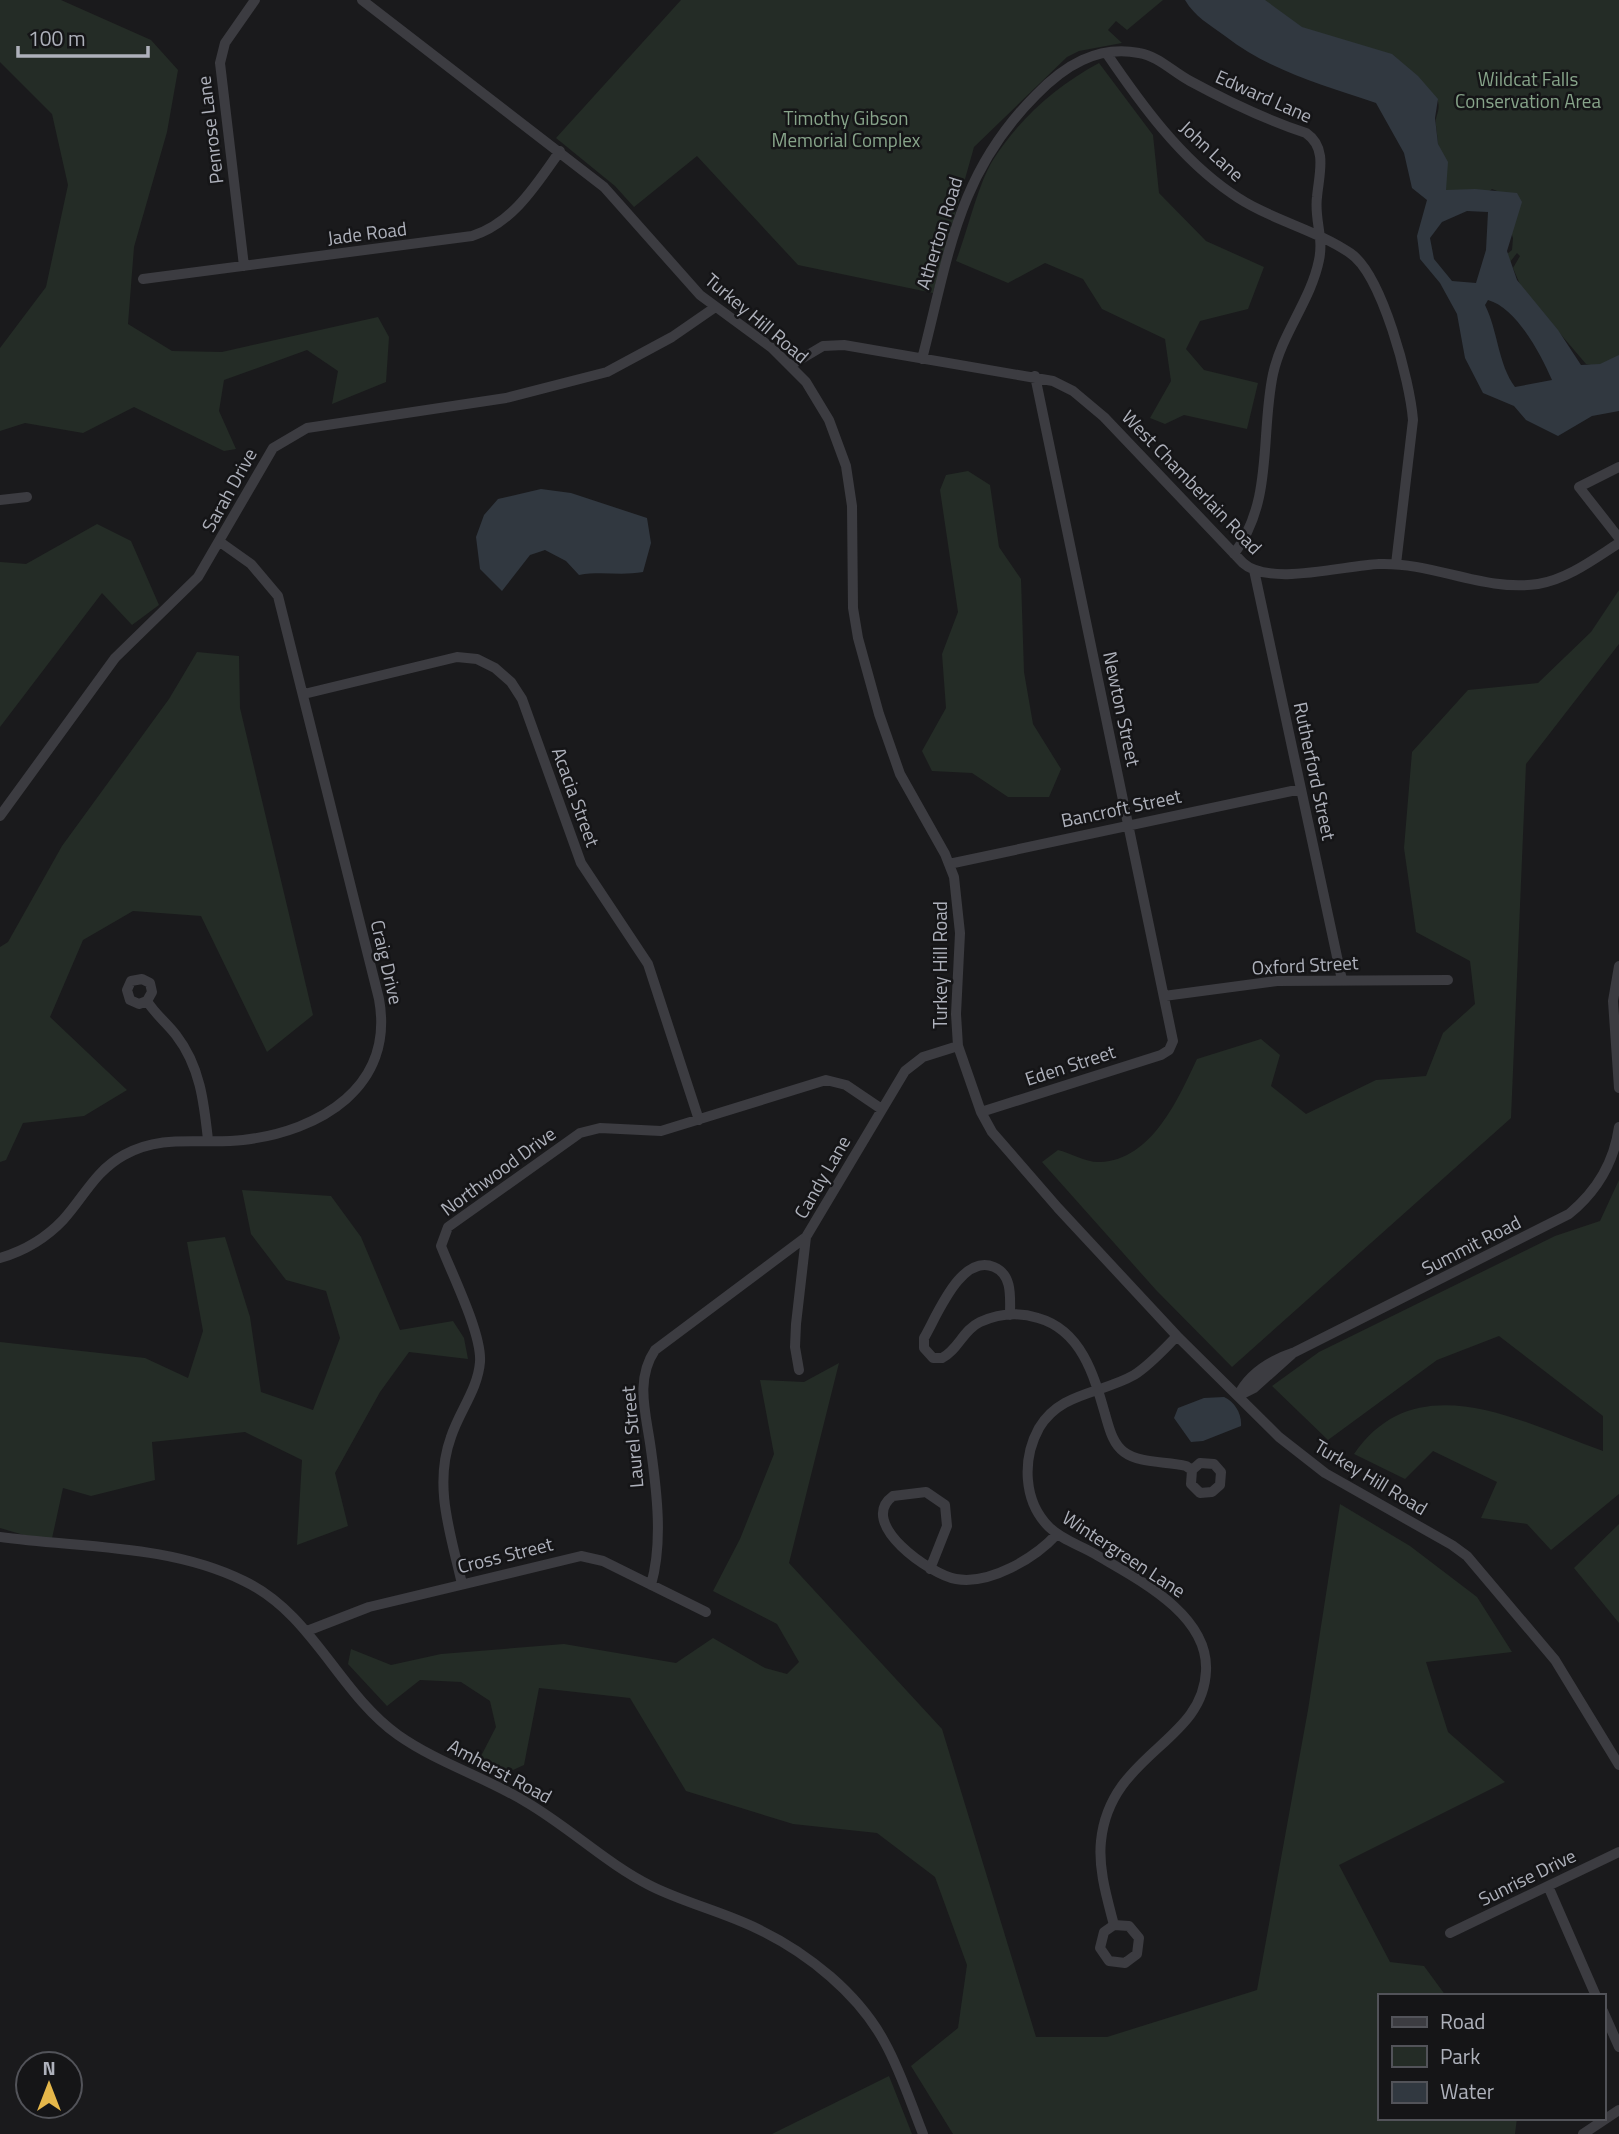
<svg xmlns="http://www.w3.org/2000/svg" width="1619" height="2134" font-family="'Titillium Web',sans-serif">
<rect width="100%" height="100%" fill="#1a1a1c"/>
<path fill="#242c26" d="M 0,0 L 61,0 L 151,40 L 178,70 L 167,132 L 134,247 L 128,324 L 172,351 L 222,352 L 378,317 L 389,337 L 386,382 L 332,404 L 338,371 L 307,350 L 224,380 L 219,411 L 236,449 L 224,451 L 134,407 L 83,433 L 25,423 L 0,431 L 0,348 L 46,287 L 68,185 L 52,114 L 0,62 Z
M 681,0 L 1163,0 L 1127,30 L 1116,21 L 1108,30 L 1122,43 L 1079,51 L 1067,57 L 974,147 L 933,293 L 798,265 L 697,156 L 634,207 L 615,186 L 556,138 Z
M 1263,0 L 1619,0 L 1619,359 L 1596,366 L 1586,364 L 1522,289 L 1513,268 L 1520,256 L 1517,253 L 1510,262 L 1507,254 L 1512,250 L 1513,238 L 1497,191 L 1492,189 L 1487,193 C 1472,188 1462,193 1447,192 L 1444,188 C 1439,167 1439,147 1436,126 C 1434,116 1442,110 1437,99 L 1312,36 Z
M 1099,63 L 1153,135 L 1159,193 L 1206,241 L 1264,267 L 1248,309 L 1200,321 L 1186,349 L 1204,370 L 1258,383 L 1247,429 L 1184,415 L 1165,424 L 1150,418 L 1171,381 L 1165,339 L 1102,309 L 1083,279 L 1045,263 L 1008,283 L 956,261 C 967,233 978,184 993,160 C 1019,119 1056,86 1099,63 Z
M 968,471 L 990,485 L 999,547 L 1021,579 L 1024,672 L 1033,724 L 1061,769 L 1049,797 L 1008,797 L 972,773 L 932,771 L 922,751 L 946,708 L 942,654 L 958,612 L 940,490 L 946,475 Z
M 97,524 L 131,541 L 159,605 L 132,625 L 102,593 L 0,727 L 0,562 L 26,564 Z
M 1619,590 L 1619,644 L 1526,764 L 1511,1118 L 1232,1367 L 1156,1290 L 1042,1162 L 1058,1150 C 1070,1153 1087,1163 1100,1162 C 1152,1160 1178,1099 1197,1059 L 1261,1039 L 1280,1055 L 1271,1086 L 1306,1114 L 1376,1080 L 1426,1076 L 1443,1033 L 1475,1004 L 1470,961 L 1416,932 L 1404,848 L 1412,752 L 1468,690 L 1538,683 L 1591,632 Z
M 197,652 L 239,656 L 240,708 L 313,1015 L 267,1052 L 201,916 L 133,911 L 83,940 L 50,1017 L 127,1090 L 84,1116 L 23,1123 L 6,1160 L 0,1162 L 0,947 L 8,942 L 62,846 L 169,699 Z
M 1619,1180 L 1619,1494 L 1551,1550 L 1527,1524 L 1481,1518 L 1497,1482 L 1433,1451 L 1405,1479 L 1354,1454 C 1417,1362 1523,1423 1603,1451 L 1603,1416 L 1499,1336 L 1437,1360 L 1328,1440 L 1272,1386 L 1319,1352 L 1555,1236 L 1600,1221 Z
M 242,1190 L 331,1196 L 361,1237 L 400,1330 L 453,1321 L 464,1338 L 468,1359 L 409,1352 L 380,1392 L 335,1473 L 348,1526 L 297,1545 L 302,1460 L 245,1432 L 152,1442 L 155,1480 L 91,1496 L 63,1488 L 51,1543 L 0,1528 L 0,1342 L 145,1358 L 188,1378 L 203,1331 L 187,1242 L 225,1237 L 250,1317 L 261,1392 L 313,1410 L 340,1338 L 326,1291 L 286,1280 L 251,1234 Z
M 839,1363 L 789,1563 L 942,1729 L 1036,2037 L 1107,2037 L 1257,1990 L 1308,1710 L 1340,1504 L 1410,1546 L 1477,1597 L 1512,1652 L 1426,1662 L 1448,1732 L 1505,1782 L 1339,1865 L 1390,1962 L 1424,1966 L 1446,1996 L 1379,1996 L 1379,2118 L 1517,2118 L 1515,2134 L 953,2134 L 911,2066 L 958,2028 L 967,1965 L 935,1877 L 877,1833 L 793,1824 L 686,1791 L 630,1698 L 539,1688 L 524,1765 L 504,1774 L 479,1760 L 496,1727 L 490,1701 L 461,1682 L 420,1680 L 387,1706 L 348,1664 L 351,1649 L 391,1665 L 441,1654 L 564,1644 L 676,1663 L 713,1638 L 765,1668 L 787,1674 L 799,1662 L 777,1624 L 713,1591 L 740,1539 L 774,1454 L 760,1380 L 804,1382 Z
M 1619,1524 L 1619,1623 L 1574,1568 Z
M 889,2076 L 912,2134 L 772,2134 Z"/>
<path fill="#313840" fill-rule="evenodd" d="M 1185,0 L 1265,0 L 1302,27 L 1392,54 L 1418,76 L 1438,99 L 1435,118 L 1438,144 L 1448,162 L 1446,190 L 1475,189 L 1517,193 L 1522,202 L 1507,251 L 1517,280 L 1558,330 L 1581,365 L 1600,364 L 1619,355 L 1619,411 L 1592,416 L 1558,436 L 1526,420 L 1514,406 L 1483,393 L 1465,358 L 1457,314 L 1440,283 L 1420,259 L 1417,236 L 1427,200 L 1412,188 L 1404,153 L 1376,103 C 1321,84 1272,72 1225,36 C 1209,24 1195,17 1185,0 ZM 1467,211 L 1488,212 L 1486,250 L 1476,283 L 1452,281 L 1434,259 L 1430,238 L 1442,222 ZM 1488,300 C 1517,308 1541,355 1552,380 L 1515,387 C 1498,364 1498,331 1485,305 Z
M 541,489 L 571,493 L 647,518 L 651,543 L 643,572 C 621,576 601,571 579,575 L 566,561 L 545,550 L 530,555 L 502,591 L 480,569 L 476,537 L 484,515 L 498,499 Z
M 1224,1397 C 1235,1402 1242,1414 1241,1426 L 1203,1441 L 1191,1442 L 1174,1418 L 1178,1408 L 1204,1398 Z"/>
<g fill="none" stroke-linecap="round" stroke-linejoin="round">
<path stroke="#3c3c41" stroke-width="10" d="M 362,0 L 604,187 L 700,295 L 772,348 L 806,382 L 829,420 L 846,466 L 852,506 L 853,608 L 858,638 L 879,714 L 900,774 L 945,854 L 954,877 L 960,933 L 956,1014 L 958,1046 L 981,1112 L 992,1132 L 1058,1208 L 1177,1336 L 1279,1437 L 1325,1473 L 1452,1545 L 1467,1556 L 1555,1660 L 1619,1765
M 1107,54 C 1141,104 1180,158 1231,193 C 1267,219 1313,228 1350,253 C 1382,274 1410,381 1413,420 L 1396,564
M 244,266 L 220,63 L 225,43 L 255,0
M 143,279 L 472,236 C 513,223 536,185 560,151
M 922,359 C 949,255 957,174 1036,95 C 1064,66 1097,45 1139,53 C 1158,56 1173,72 1190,81 C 1227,101 1266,120 1306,133 C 1328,148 1319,174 1317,197 C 1314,219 1324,237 1319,260 C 1311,300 1282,333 1273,374 C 1260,436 1274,500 1234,554
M 791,365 L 823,346 L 844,345 L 1053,381 L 1073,391 L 1104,417 L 1243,563 C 1269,587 1346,565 1379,564 C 1434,562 1483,592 1538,584 C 1568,579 1594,559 1619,543
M 1619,467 L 1579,487 L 1619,538
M 0,500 L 27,497
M 1254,570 L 1342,980
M 304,694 L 457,657 L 477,659 L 495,668 L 511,682 L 522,699 L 581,863 L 648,964 L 699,1120
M 0,816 L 115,658 L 198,577 L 273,448 L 307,428 L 506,398 L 607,372 L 672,337 L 714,308
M 949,864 L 1301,789
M 1619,966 L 1613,1001 L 1619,1088
M 1164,996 L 1277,981 L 1448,980
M 147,1001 L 139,1004 L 130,1000 L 127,990 L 131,981 L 142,979 L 150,983 L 152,992 L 147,1001 C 155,1014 167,1023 176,1035 C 200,1066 204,1102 208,1140
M 981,1112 L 1161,1055 L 1169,1050 L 1173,1041 L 1035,376
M 0,1258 C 24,1251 45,1239 63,1220 C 84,1197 95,1171 124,1155 C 163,1133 202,1145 243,1140 C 320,1131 395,1087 379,999 L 278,596 L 251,564 L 220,542
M 1010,1315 C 1010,1298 1013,1275 994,1267 C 961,1253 937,1316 924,1338 L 924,1348 L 933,1358 L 942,1358 C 958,1350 963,1330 980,1322 C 998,1314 1019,1312 1038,1318 C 1081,1330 1094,1375 1105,1414 C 1109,1427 1112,1443 1124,1452 C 1140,1464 1167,1461 1186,1466 L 1192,1470 L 1191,1484 L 1200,1493 L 1212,1492 L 1220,1485 L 1221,1472 L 1214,1464 L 1200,1463 L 1192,1470
M 799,1370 L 795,1347 L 796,1324 L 806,1237 L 905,1071 L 923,1057 L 958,1046
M 1238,1396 C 1249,1373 1271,1360 1295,1352 L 1569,1214 C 1597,1191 1614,1163 1619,1127
M 1238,1396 L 1254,1388 L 1292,1354
M 0,1537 C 80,1548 169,1544 244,1581 C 313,1614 338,1692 398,1735 C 438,1763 485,1777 526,1802 C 569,1827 607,1864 651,1886 C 685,1903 724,1912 758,1929 C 808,1953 859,1994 885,2043 C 901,2072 911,2104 923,2134
M 930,1569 L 947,1526 L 945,1505 L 926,1492 L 893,1496 C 856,1523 931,1575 956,1579 C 990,1585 1035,1558 1057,1534
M 462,1584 C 451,1535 433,1486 451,1437 C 459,1412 478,1389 480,1362 C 482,1334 452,1274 441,1246 L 448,1227 L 580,1133 L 600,1128 L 661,1131 L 826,1080 L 846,1085 L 880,1108
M 651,1585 C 663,1543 657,1493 651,1450 C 647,1417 634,1381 655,1350 L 806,1237
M 307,1631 L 369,1607 L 581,1556 L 603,1561 L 706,1612
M 1548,1886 L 1596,1996
M 1114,1925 L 1129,1926 L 1139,1938 L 1137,1954 L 1125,1963 L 1109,1961 L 1100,1948 L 1104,1932 L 1114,1925 C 1107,1898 1098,1869 1101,1841 C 1110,1753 1203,1743 1206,1671 C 1209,1614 1137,1579 1095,1554 C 1080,1545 1062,1540 1049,1527 C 1023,1501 1022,1459 1039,1428 C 1060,1392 1101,1394 1134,1375 C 1150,1365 1164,1349 1177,1336
M 1450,1933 L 1619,1852
M 1603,2011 L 1619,2047
M 1583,2134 L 1619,2110"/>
</g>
<g text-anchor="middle" stroke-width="5" stroke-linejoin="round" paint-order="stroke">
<g font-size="19" fill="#87a48a" stroke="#151517">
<text x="1528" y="86">Wildcat Falls<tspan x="1528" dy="22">Conservation Area</tspan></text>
<text x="846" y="125">Timothy Gibson<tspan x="846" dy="22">Memorial Complex</tspan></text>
</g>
<g font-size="19" fill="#aeb1bb" stroke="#151517">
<text transform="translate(1264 96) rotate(24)" y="7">Edward Lane</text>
<text transform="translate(210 130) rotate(-97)" y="7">Penrose Lane</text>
<text transform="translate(1212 151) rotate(43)" y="7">John Lane</text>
<text transform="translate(367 233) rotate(-7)" y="7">Jade Road</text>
<text transform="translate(939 233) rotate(-73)" y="7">Atherton Road</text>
<text transform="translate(757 318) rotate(40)" y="7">Turkey Hill Road</text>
<text transform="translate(1192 482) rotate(46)" y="7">West Chamberlain Road</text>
<text transform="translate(229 490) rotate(-61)" y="7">Sarah Drive</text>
<text transform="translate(1122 709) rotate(78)" y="7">Newton Street</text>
<text transform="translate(1315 771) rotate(78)" y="7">Rutherford Street</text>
<text transform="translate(576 797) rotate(70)" y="7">Acacia Street</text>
<text transform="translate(1121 808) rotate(-12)" y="7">Bancroft Street</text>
<text transform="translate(387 962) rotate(77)" y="7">Craig Drive</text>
<text transform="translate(940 965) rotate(-90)" y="7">Turkey Hill Road</text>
<text transform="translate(1305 965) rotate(-3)" y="7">Oxford Street</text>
<text transform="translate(1070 1065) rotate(-18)" y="7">Eden Street</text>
<text transform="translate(498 1171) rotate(-36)" y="7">Northwood Drive</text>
<text transform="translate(822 1177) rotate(-60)" y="7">Candy Lane</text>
<text transform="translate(1471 1245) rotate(-27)" y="7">Summit Road</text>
<text transform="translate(632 1437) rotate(-95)" y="7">Laurel Street</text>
<text transform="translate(1371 1477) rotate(31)" y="7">Turkey Hill Road</text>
<text transform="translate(1124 1554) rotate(33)" y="7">Wintergreen Lane</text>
<text transform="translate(505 1555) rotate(-14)" y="7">Cross Street</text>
<text transform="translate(500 1771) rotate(28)" y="7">Amherst Road</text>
<text transform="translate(1527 1877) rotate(-26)" y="7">Sunrise Drive</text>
</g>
</g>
<rect x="1378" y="1994" width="228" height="126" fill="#151517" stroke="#525359" stroke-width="2"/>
<rect x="1392" y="2017" width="35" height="10" fill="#3c3c41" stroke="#525359" stroke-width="2"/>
<text x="1440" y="2029" font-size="21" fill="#aeb1bb">Road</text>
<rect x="1392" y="2046" width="35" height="21" fill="#242c26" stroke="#525359" stroke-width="2"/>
<text x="1440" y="2064" font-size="21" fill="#aeb1bb">Park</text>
<rect x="1392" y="2082" width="35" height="21" fill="#313840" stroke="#525359" stroke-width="2"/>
<text x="1440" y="2099" font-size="21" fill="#aeb1bb">Water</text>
<g transform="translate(49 2085)"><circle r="33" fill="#151517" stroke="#525359" stroke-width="2"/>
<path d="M0-5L12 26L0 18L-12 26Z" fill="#e5b74a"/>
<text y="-10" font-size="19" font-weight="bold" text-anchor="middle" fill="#aeb1bb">N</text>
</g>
<path d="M18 46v10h130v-10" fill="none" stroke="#aeb1bb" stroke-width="3.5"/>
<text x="28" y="46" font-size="21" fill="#aeb1bb" stroke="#151517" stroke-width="5" paint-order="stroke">100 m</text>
</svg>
